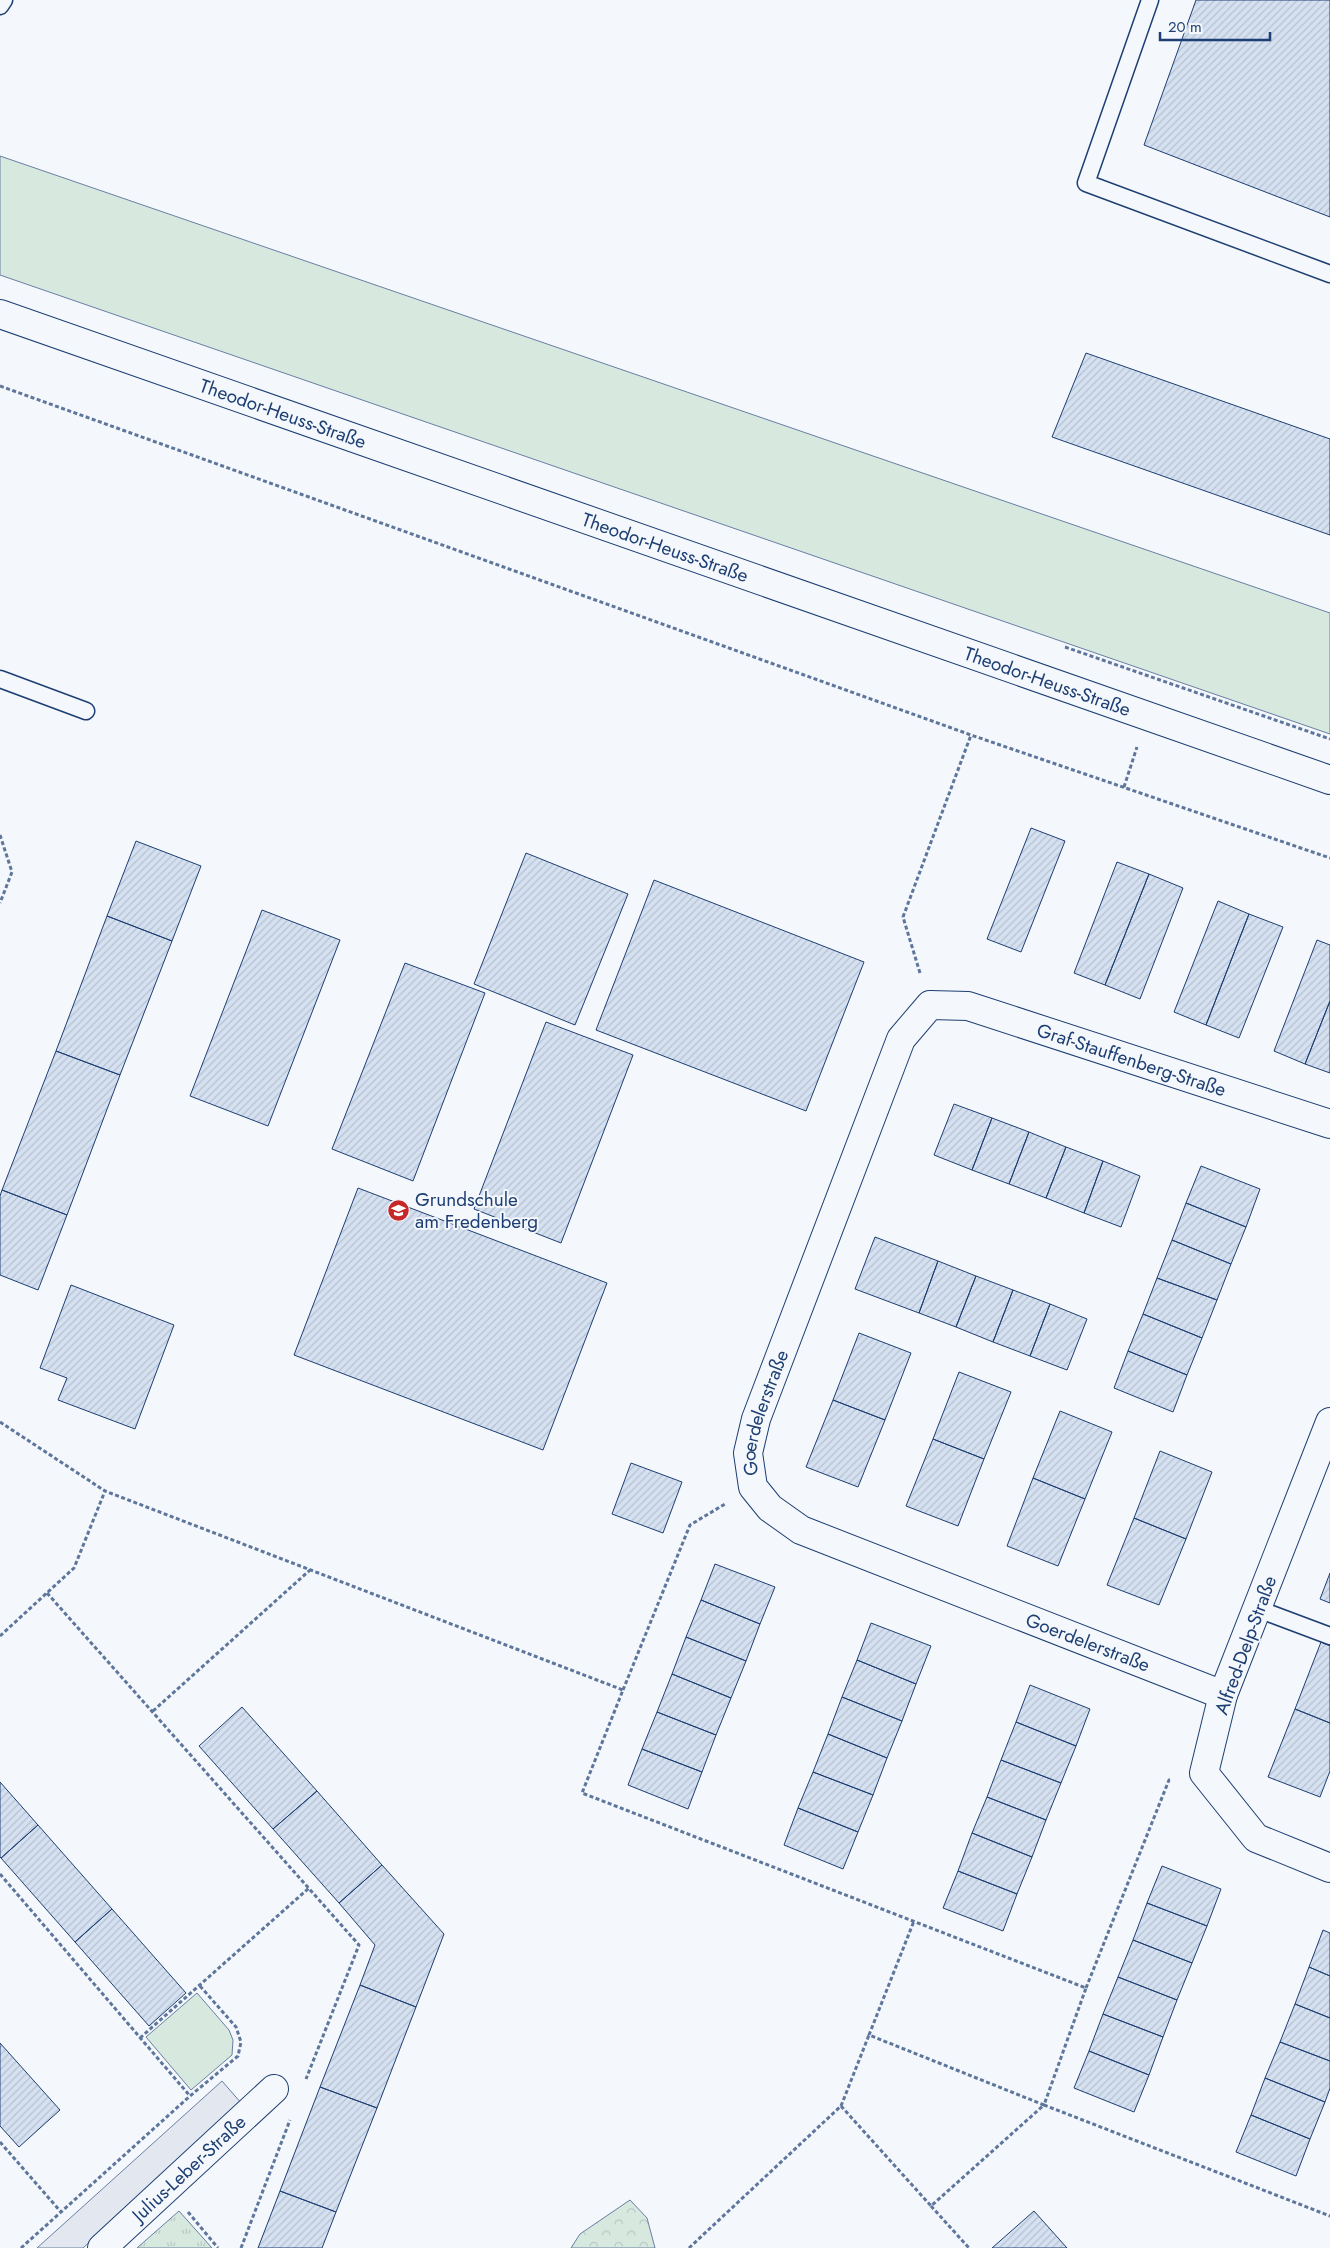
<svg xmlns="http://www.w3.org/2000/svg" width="1330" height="2248" font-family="Jost,sans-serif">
<defs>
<pattern id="forest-crowns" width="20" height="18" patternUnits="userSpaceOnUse" patternTransform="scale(1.25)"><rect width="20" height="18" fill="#d7e8df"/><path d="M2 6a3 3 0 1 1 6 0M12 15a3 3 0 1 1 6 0" fill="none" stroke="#b8c8c3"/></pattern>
<pattern id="park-tufts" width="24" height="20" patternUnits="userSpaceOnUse" patternTransform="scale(1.25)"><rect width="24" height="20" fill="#d7e8df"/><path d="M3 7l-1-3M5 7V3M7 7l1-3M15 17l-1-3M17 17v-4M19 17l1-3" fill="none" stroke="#b8c8c3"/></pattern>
<pattern id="building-hatch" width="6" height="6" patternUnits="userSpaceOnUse" patternTransform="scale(1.25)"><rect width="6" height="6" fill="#d5e0f0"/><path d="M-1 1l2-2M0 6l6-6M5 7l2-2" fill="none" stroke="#b6c1d1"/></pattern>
</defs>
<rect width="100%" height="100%" fill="#f4f7fb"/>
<path fill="#d7e8df" stroke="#687fa3" d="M 0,156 L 1330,613 L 1330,734 L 0,275 Z
M 197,1993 L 229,2030 L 233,2040 L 232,2055 L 191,2090 L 146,2037 Z"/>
<path fill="url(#forest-crowns)" stroke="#687fa3" d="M 630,2200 L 647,2218 L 655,2248 L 571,2248 L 580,2234 Z"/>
<path fill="url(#park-tufts)" stroke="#687fa3" d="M 179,2211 L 212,2248 L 137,2248 Z"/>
<path fill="#e3e8f0" stroke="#687fa3" d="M 222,2081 L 242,2104 L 83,2248 L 37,2248 Z"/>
<path fill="url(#building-hatch)" stroke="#1d3f73" d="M 1196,0 L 1330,0 L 1330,217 L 1144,145 Z
M 1086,353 L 1330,439 L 1330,535 L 1052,437 Z
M 1031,828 L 1065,841 L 1021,952 L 987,939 Z
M 136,841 L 201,866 L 172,941 L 107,916 Z
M 526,853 L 628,894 L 575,1025 L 474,984 Z
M 1117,862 L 1149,874 L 1105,985 L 1074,973 Z
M 1149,874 L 1183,888 L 1140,999 L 1105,985 Z
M 654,880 L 864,962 L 806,1111 L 596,1030 Z
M 1218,901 L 1249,914 L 1206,1025 L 1174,1012 Z
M 262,910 L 340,940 L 268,1126 L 190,1096 Z
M 1249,914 L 1283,927 L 1239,1038 L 1206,1025 Z
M 107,916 L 172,941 L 120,1075 L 56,1051 Z
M 1317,940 L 1330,945 L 1330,1001 L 1305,1064 L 1274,1051 Z
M 405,963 L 485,993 L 413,1181 L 332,1149 Z
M 1330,1001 L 1330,1073 L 1305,1064 Z
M 546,1022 L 633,1055 L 561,1243 L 474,1209 Z
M 56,1051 L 120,1075 L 67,1215 L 2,1190 Z
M 954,1104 L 992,1118 L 972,1170 L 934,1155 Z
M 992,1118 L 1029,1132 L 1009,1184 L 972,1170 Z
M 1029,1132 L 1066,1147 L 1046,1198 L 1009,1184 Z
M 1066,1147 L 1103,1161 L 1084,1213 L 1046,1198 Z
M 1103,1161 L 1140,1176 L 1121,1227 L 1084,1213 Z
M 1201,1166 L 1260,1189 L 1246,1227 L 1186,1203 Z
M 358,1188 L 607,1283 L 543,1450 L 294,1355 Z
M 2,1190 L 67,1215 L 38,1290 L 0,1275 L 0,1196 Z
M 1186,1203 L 1246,1227 L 1231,1264 L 1172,1240 Z
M 875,1237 L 938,1261 L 919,1313 L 855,1289 Z
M 1172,1240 L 1231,1264 L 1217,1300 L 1157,1278 Z
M 938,1261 L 976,1276 L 956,1327 L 919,1313 Z
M 976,1276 L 1013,1290 L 993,1342 L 956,1327 Z
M 1157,1278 L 1217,1300 L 1202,1338 L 1143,1314 Z
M 71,1285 L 174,1325 L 135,1429 L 58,1400 L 67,1378 L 40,1368 Z
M 1013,1290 L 1050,1304 L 1030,1356 L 993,1342 Z
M 1050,1304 L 1087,1319 L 1067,1370 L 1030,1356 Z
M 1143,1314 L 1202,1338 L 1187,1375 L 1128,1351 Z
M 859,1333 L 911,1353 L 885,1420 L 833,1400 Z
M 1128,1351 L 1187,1375 L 1173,1412 L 1114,1388 Z
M 959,1372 L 1011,1392 L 984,1459 L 933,1439 Z
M 833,1400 L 885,1420 L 858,1487 L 806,1467 Z
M 1060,1411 L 1112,1432 L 1085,1499 L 1033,1478 Z
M 933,1439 L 984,1459 L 958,1526 L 906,1506 Z
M 1160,1451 L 1212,1472 L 1186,1539 L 1134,1518 Z
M 631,1463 L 682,1482 L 663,1533 L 612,1514 Z
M 1033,1478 L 1085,1499 L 1058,1566 L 1007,1546 Z
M 1134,1518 L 1186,1539 L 1159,1605 L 1107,1585 Z
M 715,1564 L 775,1587 L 760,1624 L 701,1600 Z
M 1330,1573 L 1330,1603 L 1320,1599 Z
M 701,1600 L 760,1624 L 746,1661 L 686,1637 Z
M 871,1623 L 931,1646 L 916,1684 L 857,1660 Z
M 686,1637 L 746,1661 L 731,1698 L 672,1674 Z
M 1321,1642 L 1330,1646 L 1330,1723 L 1295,1709 Z
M 857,1660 L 916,1684 L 902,1721 L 842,1697 Z
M 672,1674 L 731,1698 L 716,1735 L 657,1712 Z
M 1030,1685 L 1090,1709 L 1076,1746 L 1016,1722 Z
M 842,1697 L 902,1721 L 887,1758 L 828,1734 Z
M 242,1707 L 317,1791 L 273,1829 L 199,1746 Z
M 1295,1709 L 1330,1723 L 1330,1771 L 1320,1797 L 1268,1777 Z
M 657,1712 L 716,1735 L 702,1772 L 642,1749 Z
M 1016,1722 L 1076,1746 L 1061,1783 L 1001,1760 Z
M 828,1734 L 887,1758 L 873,1795 L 813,1772 Z
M 642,1749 L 702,1772 L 688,1809 L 628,1785 Z
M 1001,1760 L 1061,1783 L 1046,1820 L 987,1797 Z
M 813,1772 L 873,1795 L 858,1832 L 798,1808 Z
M 0,1782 L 38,1825 L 1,1858 L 0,1857 Z
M 317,1791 L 382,1865 L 339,1903 L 273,1829 Z
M 987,1797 L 1046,1820 L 1032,1857 L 972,1833 Z
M 798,1808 L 858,1832 L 843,1869 L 784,1845 Z
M 38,1825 L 112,1909 L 75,1942 L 1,1858 Z
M 972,1833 L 1032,1857 L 1017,1894 L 958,1871 Z
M 382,1865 L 444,1934 L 416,2007 L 360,1985 L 375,1945 L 339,1903 Z
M 1162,1866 L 1221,1889 L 1207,1926 L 1147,1903 Z
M 958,1871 L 1017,1894 L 1003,1931 L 943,1908 Z
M 1147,1903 L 1207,1926 L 1192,1963 L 1133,1940 Z
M 112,1909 L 186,1993 L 149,2026 L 75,1942 Z
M 1323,1930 L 1330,1933 L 1330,1976 L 1309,1967 Z
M 1133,1940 L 1192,1963 L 1177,2000 L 1118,1977 Z
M 1309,1967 L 1330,1976 L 1330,2018 L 1295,2004 Z
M 1118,1977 L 1177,2000 L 1163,2037 L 1103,2014 Z
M 360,1985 L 416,2007 L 377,2108 L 320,2087 Z
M 1295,2004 L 1330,2018 L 1330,2061 L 1280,2042 Z
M 1103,2014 L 1163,2037 L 1149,2075 L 1089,2051 Z
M 1280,2042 L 1330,2061 L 1330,2088 L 1325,2102 L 1265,2078 Z
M 0,2043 L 60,2110 L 19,2147 L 0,2126 Z
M 1089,2051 L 1149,2075 L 1134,2112 L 1074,2088 Z
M 1265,2078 L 1325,2102 L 1310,2139 L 1251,2115 Z
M 320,2087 L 377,2108 L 336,2212 L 280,2191 Z
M 1251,2115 L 1310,2139 L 1296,2176 L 1236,2152 Z
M 280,2191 L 336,2212 L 322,2248 L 258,2248 Z
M 1034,2211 L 1067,2248 L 992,2248 Z"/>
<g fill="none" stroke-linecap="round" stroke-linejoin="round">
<defs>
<path id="lane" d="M 1150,0 L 1086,183 L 1330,274
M 0,6 L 4,0
M 0,679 L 86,711
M 1258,1609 L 1330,1636"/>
<g id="street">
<path d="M 1330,1422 L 1223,1695 L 1204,1773 L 1256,1838 L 1330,1868"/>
<path id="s1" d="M 1223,1695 L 801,1530 L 770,1508 L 753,1487 L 748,1453 L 756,1419 L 901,1039 L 930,1005 L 968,1006 L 1330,1124"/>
<path id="s2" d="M 102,2248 L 274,2089"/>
</g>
<g id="secondary">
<path id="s3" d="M 0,314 L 1330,780"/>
</g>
</defs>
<use href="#lane" stroke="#1d3f73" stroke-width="19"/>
<use href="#street" stroke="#1d3f73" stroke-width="30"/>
<use href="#secondary" stroke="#1d3f73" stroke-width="30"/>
<path stroke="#5e769c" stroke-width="3" stroke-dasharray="4 2.5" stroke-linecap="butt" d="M 0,386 L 971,735 L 1330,858
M 1065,647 L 1330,739
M 1124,787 L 1137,747
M 0,835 L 12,872 L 0,903
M 920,973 L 903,917 L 971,735
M 0,1422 L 105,1491 L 623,1690 L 582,1793 L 1086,1988 L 1044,2105 L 1330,2216
M 47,1593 L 359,1945 L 306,2079
M 0,1636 L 74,1568 L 105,1491
M 623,1690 L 690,1525 L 725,1504
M 153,1711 L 310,1570
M 0,1874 L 190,2096
M 1086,1988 L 1169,1780 L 1172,1780
M 140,2038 L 309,1888
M 841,2106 L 869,2035
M 0,2142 L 61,2212
M 931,2206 L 969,2248
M 188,2212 L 218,2248
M 21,2248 L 190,2096 L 238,2056 L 241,2042 L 236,2027 L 200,1986
M 241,2248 L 290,2120
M 689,2248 L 841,2106 L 931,2206 L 1044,2105 L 869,2035 L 914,1921"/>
<use href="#lane" stroke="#f4f7fb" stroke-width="16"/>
<use href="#street" stroke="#f4f7fb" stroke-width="28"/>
<use href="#secondary" stroke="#f4f7fb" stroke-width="28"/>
</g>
<defs>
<symbol id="school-disc" viewBox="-11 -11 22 22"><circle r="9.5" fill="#c62828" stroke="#f4f7fb"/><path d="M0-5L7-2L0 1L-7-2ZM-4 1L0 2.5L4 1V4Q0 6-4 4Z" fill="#fff"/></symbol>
</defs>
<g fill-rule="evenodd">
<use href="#school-disc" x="386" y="1198" width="25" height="25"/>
</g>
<g text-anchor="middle" stroke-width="4" stroke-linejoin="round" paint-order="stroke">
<g font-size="19" fill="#1d3f73" stroke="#f4f7fb">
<text dy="7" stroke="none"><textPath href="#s3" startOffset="300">Theodor-Heuss-Straße</textPath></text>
<text dy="7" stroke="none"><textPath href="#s3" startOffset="705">Theodor-Heuss-Straße</textPath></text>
<text dy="7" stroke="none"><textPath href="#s3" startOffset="1110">Theodor-Heuss-Straße</textPath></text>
<text dy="7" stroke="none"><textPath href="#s1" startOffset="1249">Graf-Stauffenberg-Straße</textPath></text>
<text dy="7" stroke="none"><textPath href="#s1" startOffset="595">Goerdelerstraße</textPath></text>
<text transform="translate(1088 1642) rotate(21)" y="7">Goerdelerstraße</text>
<text transform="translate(1245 1645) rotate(-70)" y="7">Alfred-Delp-Straße</text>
<text dy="7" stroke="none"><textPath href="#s2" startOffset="118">Julius-Leber-Straße</textPath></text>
</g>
<g font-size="19" fill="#1d3f73" stroke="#f4f7fb" text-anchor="start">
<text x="415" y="1206">Grundschule<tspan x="415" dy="22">am Fredenberg</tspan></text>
</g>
</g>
<path d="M1160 32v8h110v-8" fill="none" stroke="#1d3f73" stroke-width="2.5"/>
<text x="1168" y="32" font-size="15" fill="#1d3f73" stroke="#f4f7fb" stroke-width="4" paint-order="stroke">20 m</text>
</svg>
